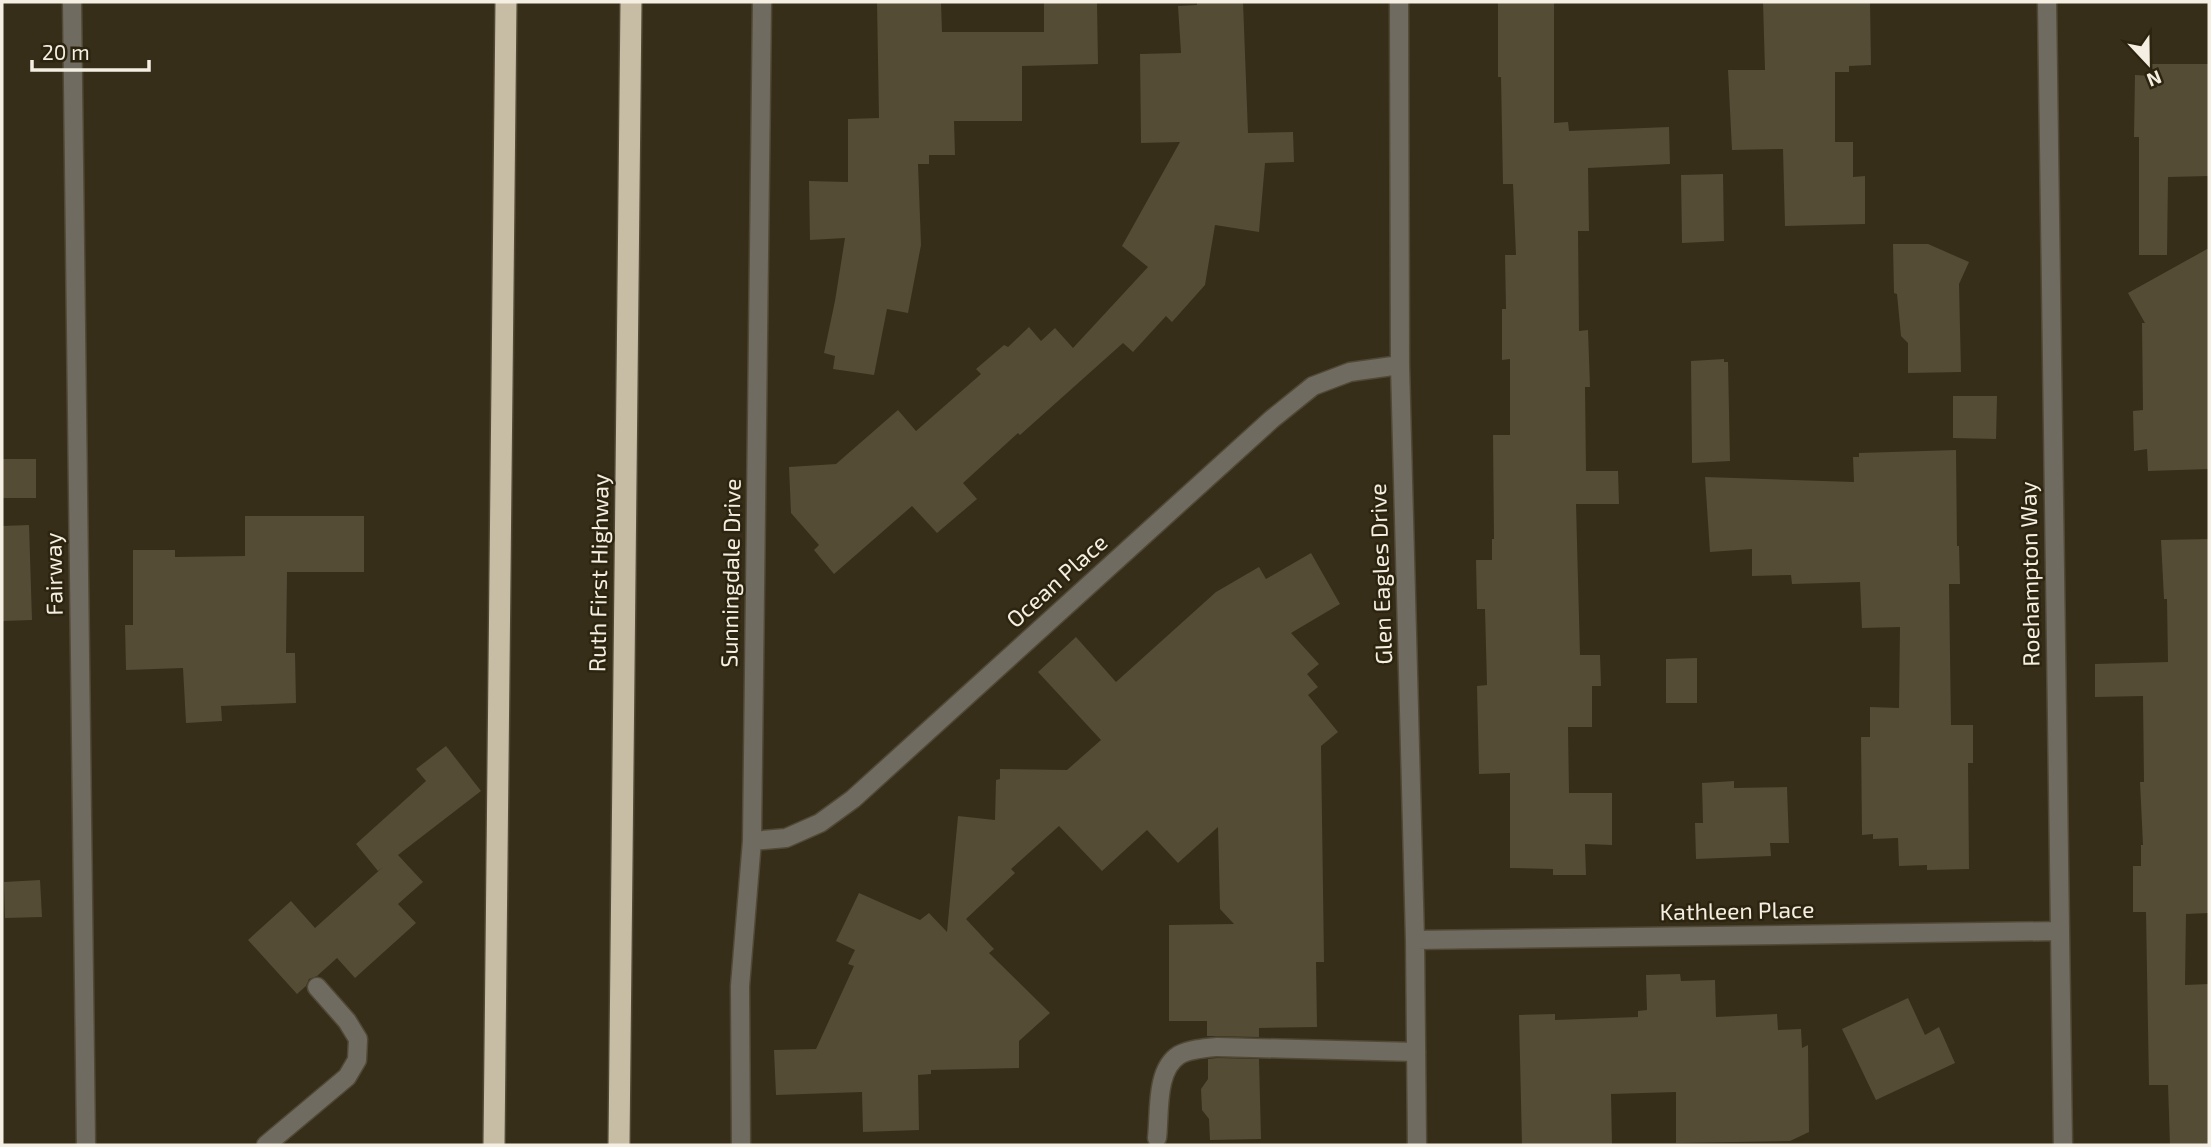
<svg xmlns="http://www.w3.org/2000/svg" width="2211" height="1147" font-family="'Exo 2',sans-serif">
<rect width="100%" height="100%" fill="#362e19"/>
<path fill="#544c35" d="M 877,2 L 941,2 L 942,32 L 1044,32 L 1044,2 L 1097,2 L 1098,64 L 1022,66 L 1022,121 L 954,121 L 955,155 L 929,155 L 929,164 L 918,164 L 921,245 L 908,313 L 887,309 L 874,375 L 833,369 L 835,356 L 824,353 L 835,301 L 845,238 L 810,240 L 809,181 L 848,182 L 848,119 L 879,118 Z
M 1197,2 L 1243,2 L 1248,133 L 1293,132 L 1294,162 L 1265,163 L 1259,232 L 1215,225 L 1205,285 L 1172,322 L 1166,316 L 1133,352 L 1123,343 L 1020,435 L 1018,433 L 963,483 L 977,499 L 937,533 L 912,506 L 834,574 L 814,550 L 819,545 L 791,513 L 789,467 L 836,464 L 898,410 L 916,431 L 981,374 L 976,369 L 1004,345 L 1008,347 L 1029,327 L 1041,341 L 1055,328 L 1073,348 L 1148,267 L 1122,246 L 1180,142 L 1141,143 L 1140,54 L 1181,53 L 1178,6 L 1197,5 Z
M 1498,2 L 1554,2 L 1554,123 L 1568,122 L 1569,131 L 1669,127 L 1670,164 L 1588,168 L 1589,231 L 1578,231 L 1579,331 L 1588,330 L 1590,387 L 1585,387 L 1586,471 L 1618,471 L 1619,504 L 1576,504 L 1580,655 L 1600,655 L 1601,686 L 1592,686 L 1592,727 L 1568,727 L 1569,793 L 1612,793 L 1612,845 L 1585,844 L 1586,875 L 1553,875 L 1553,869 L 1510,868 L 1510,773 L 1479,774 L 1477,686 L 1487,685 L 1485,609 L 1477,609 L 1476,560 L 1492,560 L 1492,539 L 1494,539 L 1493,435 L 1510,435 L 1510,359 L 1502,360 L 1502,309 L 1506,309 L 1505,255 L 1516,255 L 1513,184 L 1503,184 L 1501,77 L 1498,77 Z
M 1763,2 L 1870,2 L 1871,65 L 1849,66 L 1849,72 L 1835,72 L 1835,142 L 1853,142 L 1853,177 L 1865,176 L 1865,224 L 1785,226 L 1783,149 L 1732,150 L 1728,70 L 1765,70 Z
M 2152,64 L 2209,64 L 2209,176 L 2168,177 L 2167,255 L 2139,255 L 2139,137 L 2134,137 L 2135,75 L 2152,76 Z
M 1723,174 L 1724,241 L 1682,243 L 1681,175 Z
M 1893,244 L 1928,244 L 1969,262 L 1959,284 L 1961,372 L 1908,373 L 1908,343 L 1901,336 L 1897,294 L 1894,293 Z
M 2209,248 L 2209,469 L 2148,471 L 2147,449 L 2134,451 L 2133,411 L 2143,410 L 2142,323 L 2145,323 L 2128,293 Z
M 1724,359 L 1724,362 L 1728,362 L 1730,461 L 1692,463 L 1691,361 Z
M 1953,396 L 1997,396 L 1996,439 L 1953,438 Z
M 1956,450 L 1957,546 L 1959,546 L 1960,584 L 1949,584 L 1951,725 L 1973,725 L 1973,763 L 1968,763 L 1969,869 L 1927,870 L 1927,865 L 1899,866 L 1898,838 L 1873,839 L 1873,834 L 1862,835 L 1861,737 L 1870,737 L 1870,707 L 1899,708 L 1900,627 L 1862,628 L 1860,582 L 1792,584 L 1791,575 L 1752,576 L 1752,549 L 1710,552 L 1705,477 L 1854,482 L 1853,457 L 1859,457 L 1859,453 Z
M 2,459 L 36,459 L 36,498 L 2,498 Z
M 245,516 L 364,516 L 364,572 L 287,572 L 286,653 L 295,653 L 296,703 L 221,706 L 222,721 L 186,723 L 183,668 L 126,670 L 125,625 L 133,625 L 133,550 L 175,550 L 175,557 L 245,556 Z
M 29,525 L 32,620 L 2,621 L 2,526 Z
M 2209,539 L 2209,913 L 2186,914 L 2185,985 L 2209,984 L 2209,1145 L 2170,1145 L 2168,1085 L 2149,1085 L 2146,912 L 2133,912 L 2133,866 L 2141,866 L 2141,845 L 2143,845 L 2140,782 L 2144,782 L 2143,696 L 2095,697 L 2095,664 L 2168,662 L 2167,599 L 2164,599 L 2161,540 Z
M 1311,553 L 1340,604 L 1291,633 L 1319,664 L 1307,674 L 1318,687 L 1308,695 L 1338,732 L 1321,746 L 1324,962 L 1316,962 L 1317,1027 L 1259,1028 L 1259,1037 L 1207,1036 L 1207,1021 L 1169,1021 L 1169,925 L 1234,924 L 1220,909 L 1218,827 L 1178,863 L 1147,830 L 1102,871 L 1059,826 L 1011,869 L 1015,873 L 966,919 L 994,949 L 989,953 L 1050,1013 L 1019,1041 L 1019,1068 L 931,1070 L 931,1074 L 918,1075 L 919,1130 L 863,1132 L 862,1092 L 776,1095 L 774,1050 L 816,1049 L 854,966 L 848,964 L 855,950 L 836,941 L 859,893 L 920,920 L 929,913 L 947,932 L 958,816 L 995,820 L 996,780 L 1000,779 L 1000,769 L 1067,770 L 1101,740 L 1038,672 L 1076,637 L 1116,682 L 1216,592 L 1259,567 L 1266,579 Z
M 1697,658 L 1697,703 L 1666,703 L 1666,659 Z
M 446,746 L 481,791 L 398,855 L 423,882 L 398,904 L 416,923 L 355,978 L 337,958 L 317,976 L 309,979 L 306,986 L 297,994 L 248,940 L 291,901 L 315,928 L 383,867 L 378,871 L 356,844 L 426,781 L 416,769 Z
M 1734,781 L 1734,788 L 1787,787 L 1789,843 L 1770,843 L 1771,856 L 1696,859 L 1695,823 L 1703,823 L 1702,783 Z
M 40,880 L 42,917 L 5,918 L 4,882 Z
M 1680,974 L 1681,981 L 1715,980 L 1716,1017 L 1777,1014 L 1778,1030 L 1801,1029 L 1802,1048 L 1808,1045 L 1809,1132 L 1790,1141 L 1676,1143 L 1676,1092 L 1611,1094 L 1612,1145 L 1522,1145 L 1519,1015 L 1555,1014 L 1555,1020 L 1638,1017 L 1638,1011 L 1647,1010 L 1646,975 Z
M 1908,998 L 1925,1035 L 1939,1027 L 1955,1063 L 1876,1100 L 1842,1029 Z
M 1217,1058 L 1259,1059 L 1261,1139 L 1210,1140 L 1209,1119 L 1202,1110 L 1201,1089 L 1208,1079 L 1208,1059 Z"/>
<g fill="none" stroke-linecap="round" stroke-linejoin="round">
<defs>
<path id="lane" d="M 1157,1138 C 1160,1114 1155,1070 1179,1055 C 1190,1049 1205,1048 1217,1047 L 1416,1052
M 266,1145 L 347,1077 L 357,1060 L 358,1039 L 347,1021 L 317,987"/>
<path id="street" d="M 72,2 L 86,1145
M 1399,2 L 1400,365 L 1415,940 L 1417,1145
M 2047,2 L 2063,1145
M 752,841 L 786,838 L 820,823 L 853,799 L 1272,419 L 1313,386 L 1350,372 L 1400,365
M 1415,940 L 2059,931
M 741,1145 L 740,986 L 752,841 L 762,2"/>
<path id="highway" d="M 494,1145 L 506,2
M 619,1145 L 631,2"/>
</defs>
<use href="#lane" stroke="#514935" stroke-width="21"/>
<use href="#street" stroke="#514935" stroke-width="21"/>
<use href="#highway" stroke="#514935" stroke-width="24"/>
<use href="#lane" stroke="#6f6b61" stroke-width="18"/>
<use href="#street" stroke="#6f6b61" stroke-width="18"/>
<use href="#highway" stroke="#c7bda4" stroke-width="21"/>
</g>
<g text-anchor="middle" stroke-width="5" stroke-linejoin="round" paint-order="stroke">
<g font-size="23" fill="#f4efe2" stroke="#2c240f">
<text transform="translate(599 573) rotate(-89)" y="8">Ruth First Highway</text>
<text transform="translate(731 573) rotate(-89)" y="8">Sunningdale Drive</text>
<text transform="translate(54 574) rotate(-91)" y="8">Fairway</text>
<text transform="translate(1381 574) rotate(-92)" y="8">Glen Eagles Drive</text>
<text transform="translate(2030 574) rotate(-91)" y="8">Roehampton Way</text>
<text transform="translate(1057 581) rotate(-42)" y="8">Ocean Place</text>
<text transform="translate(1737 911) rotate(-1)" y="8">Kathleen Place</text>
</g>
</g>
<rect width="2211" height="1147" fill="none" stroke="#f4efe2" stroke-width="7"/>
<g transform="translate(2148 63) rotate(158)" stroke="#2c240f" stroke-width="5" paint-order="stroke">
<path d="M0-5L12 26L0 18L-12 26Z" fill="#f4efe2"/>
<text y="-10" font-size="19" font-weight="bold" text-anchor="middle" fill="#f4efe2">N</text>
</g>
<path d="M32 60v10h117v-10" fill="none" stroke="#f4efe2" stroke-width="3.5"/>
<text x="42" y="60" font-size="21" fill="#f4efe2" stroke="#2c240f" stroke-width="5" paint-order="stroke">20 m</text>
</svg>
